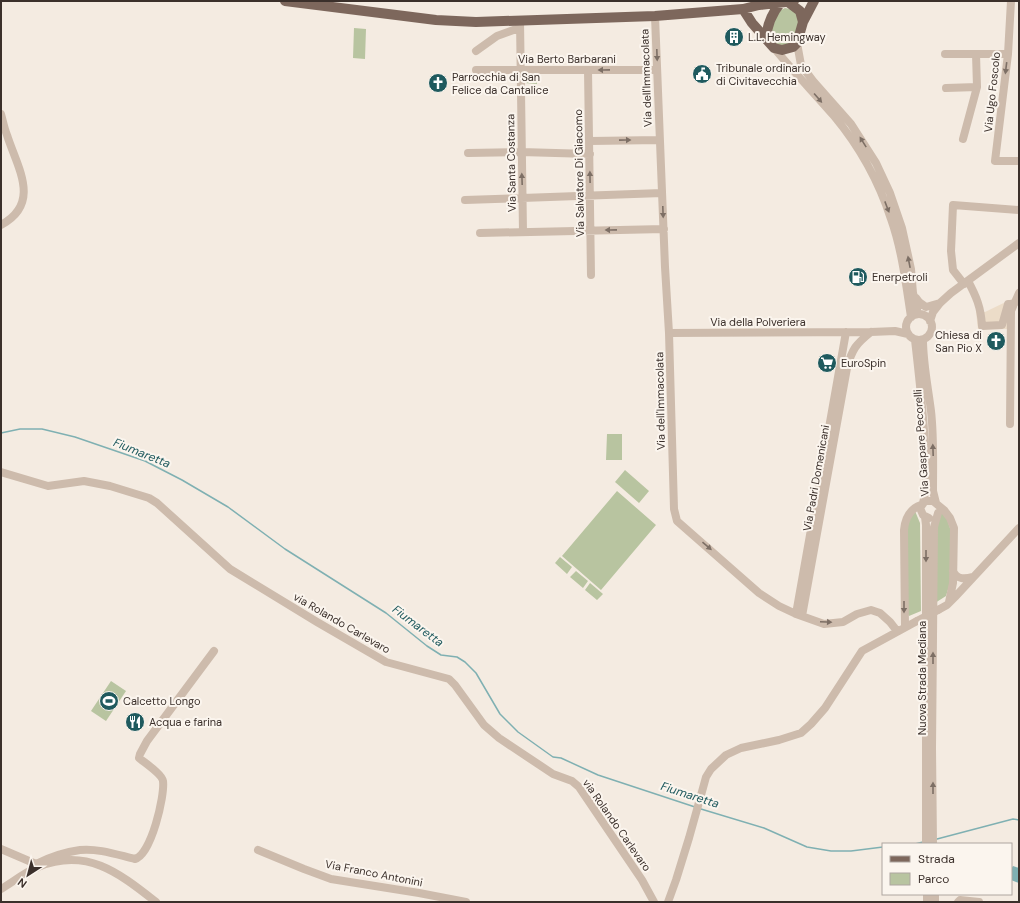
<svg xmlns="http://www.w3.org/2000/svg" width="1020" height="903" font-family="'DM Sans',sans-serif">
<rect width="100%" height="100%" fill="#f4ebe1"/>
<path fill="#b8c4a0" d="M 785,8 L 795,10 L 800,21 L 792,42 L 784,47 L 771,41 L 770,31 L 779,11 Z
M 354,28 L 366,29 L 365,59 L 353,58 Z
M 525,73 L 537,74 L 537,84 L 525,83 Z
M 607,434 L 622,434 L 622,460 L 606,460 Z
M 625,470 L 649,491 L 639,503 L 615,482 Z
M 617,491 L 656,525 L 601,590 L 562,556 Z
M 940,509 L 947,519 L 950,528 L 950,583 L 946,596 L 935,603 L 935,527 Z
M 915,511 L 920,523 L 921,611 L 909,616 L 908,614 L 906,532 L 910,518 Z
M 560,557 L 572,567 L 567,574 L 555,563 Z
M 576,571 L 588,581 L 583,588 L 570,577 Z
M 590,583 L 603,594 L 597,600 L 585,590 Z
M 111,681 L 126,691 L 106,721 L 91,711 Z"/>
<path fill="#ecdcc8" d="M 1014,298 L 1007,312 L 1007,329 L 978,329 L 976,312 L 985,312 Z"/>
<path fill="#7fb0b2" d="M 1013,866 L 1019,868 L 1019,883 L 1011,880 L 1011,869 Z"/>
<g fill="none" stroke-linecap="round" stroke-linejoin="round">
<path stroke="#7fb0b2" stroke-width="1.5" d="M 1,433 L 20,429 L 42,429 L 75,437 L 145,461 L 182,480 L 228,507 L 285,549 L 386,613 L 427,646 L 441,655 L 457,657 L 465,662 L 476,673 L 500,714 L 518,732 L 553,757 L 561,758 L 598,775 L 695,807
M 701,809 L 764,828 L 807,847 L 831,851 L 851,851 L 883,847
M 937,839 L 1013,819 L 1019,820
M 915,844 L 923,842"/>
<path stroke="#cdbbac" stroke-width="8" d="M 1011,1 L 1008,54 L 995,161 L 1019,161
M 655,16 L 665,267 L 669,333 L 674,509 L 677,521 L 759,593 L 779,606 L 796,614 L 824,624 L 843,622 L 857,614 L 871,610 L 880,613 L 890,622 L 897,631
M 520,21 L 523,232
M 797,43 L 801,65 L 813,81 L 851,124 L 876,163 L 890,193 L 902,228 L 911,269 L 913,293 L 918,314
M 774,48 C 793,71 814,93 834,116 C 859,146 879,182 891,219 C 902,250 906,284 911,317
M 476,51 L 497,36 L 519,28
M 945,54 L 1008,54
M 476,70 L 657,70
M 588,70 L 591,275
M 946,88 L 977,87
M 1,114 C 3,121 4,128 7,135 C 17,167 42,203 1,225
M 963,139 L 977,87 L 976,54
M 590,141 L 660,140
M 468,153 L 521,152 L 590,154
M 465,200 L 662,193
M 480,233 L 664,229
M 968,281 C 976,296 981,307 982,326 L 1002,325 L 1008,304 L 1014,304
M 964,284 L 953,270 L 951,251 L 953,205 L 1019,210
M 916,298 L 919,302 L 926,307 L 940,303
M906 327a13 13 0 1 1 26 0a13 13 0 1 1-26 0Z
M 930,321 L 933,312 L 940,303 L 951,293 L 1019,243
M 669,333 L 871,332 L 895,331 L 908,334
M 915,340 C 919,375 923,409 925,445 C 926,464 928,484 923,503
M 923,340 C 923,363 928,387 931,411 C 934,437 933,465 933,491 L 936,503
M 1010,424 L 1011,311 L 1019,293
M 1,472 L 48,486 L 84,481 L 110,486 L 149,498 L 157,503 L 230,569 L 317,622 L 386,662 L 449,679 L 455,685 L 484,725 L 499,738 L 553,774 L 572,781 L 579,787 L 642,880 L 654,902
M 925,517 L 926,525 L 926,844
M 929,518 L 923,515 L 920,508 L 925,501 L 933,501 L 944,510 L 950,518 L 954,528 L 953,583 L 949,602
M 953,571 C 957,580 965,579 973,577
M 938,610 L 947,605 L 955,597 L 1019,528
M 796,614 L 846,332
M 802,616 L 847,368 C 852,349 856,344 871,332
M 905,627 L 904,530 C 905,519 910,509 921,505
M 933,844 L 932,748 L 934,527 L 938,513
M 1,849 L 36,864 L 36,868
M 258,850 L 304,869 L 331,879 L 419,893 L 466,902
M 36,864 C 50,857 65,852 80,850 C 98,848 118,855 135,859 C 151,855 165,796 163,781 C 162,774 145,763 139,758 L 140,754 L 147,741 L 214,651
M 1,889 C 13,882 25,872 38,867 C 87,847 119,873 156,902
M 927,894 L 927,902
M 935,894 L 935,902
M 668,902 L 676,880 L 689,838 L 703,788 L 706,777 L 711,769 L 726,755 L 741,748 L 779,740 L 801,733 L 811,724 L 825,708 L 862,651 L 917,621
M 958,902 L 960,900 L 979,902"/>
<path stroke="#7d675c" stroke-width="10" d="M 285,1 L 436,20 L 476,22 L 655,16 L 743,9 L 759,5 L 794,1
M 788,2 L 800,11 L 803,22
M 743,9 L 752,23 L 774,48 L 782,50 L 793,47 L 797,43 L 803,22 L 814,1
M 766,39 C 767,24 772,13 781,2"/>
<path stroke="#cdbbac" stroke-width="8" d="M 917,621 L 938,610"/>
</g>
<defs><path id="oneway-solid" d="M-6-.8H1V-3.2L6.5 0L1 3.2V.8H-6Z"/></defs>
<g fill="#7d6f65">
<use href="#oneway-solid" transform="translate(657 55) rotate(88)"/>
<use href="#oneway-solid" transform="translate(1006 68) rotate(97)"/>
<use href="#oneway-solid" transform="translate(604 70) rotate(179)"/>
<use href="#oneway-solid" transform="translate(818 98) rotate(49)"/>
<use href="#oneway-solid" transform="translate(625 140) rotate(-1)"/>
<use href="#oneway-solid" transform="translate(863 142) rotate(-122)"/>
<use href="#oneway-solid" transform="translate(590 177) rotate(-91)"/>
<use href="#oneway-solid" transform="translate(522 179) rotate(-92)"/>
<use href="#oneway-solid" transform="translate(887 207) rotate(69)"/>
<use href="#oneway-solid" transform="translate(663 212) rotate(88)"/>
<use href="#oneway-solid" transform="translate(611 230) rotate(179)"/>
<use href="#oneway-solid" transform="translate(909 262) rotate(-101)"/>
<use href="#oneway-solid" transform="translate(933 450) rotate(-92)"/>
<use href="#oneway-solid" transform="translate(707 546) rotate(41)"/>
<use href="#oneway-solid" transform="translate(926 556) rotate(90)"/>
<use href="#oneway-solid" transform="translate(904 607) rotate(90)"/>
<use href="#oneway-solid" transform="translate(826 622) rotate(3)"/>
<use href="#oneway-solid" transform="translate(933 658) rotate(-90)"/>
<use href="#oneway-solid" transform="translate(933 788) rotate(-90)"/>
</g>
<defs>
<symbol id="building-disc" viewBox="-11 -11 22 22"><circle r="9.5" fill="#1f5a5e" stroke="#fbf5ee"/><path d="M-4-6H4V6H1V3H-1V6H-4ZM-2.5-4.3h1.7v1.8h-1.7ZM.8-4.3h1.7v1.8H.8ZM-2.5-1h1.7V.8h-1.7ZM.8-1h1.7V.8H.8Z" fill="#fff"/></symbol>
<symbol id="civic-disc" viewBox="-11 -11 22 22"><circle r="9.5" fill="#1f5a5e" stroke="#fbf5ee"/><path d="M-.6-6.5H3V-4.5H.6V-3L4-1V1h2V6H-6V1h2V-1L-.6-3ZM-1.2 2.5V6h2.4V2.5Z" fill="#fff"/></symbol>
<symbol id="church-disc" viewBox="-11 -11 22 22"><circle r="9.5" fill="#1f5a5e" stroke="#fbf5ee"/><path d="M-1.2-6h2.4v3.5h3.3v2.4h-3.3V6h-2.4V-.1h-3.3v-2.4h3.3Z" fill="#fff"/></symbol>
<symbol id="fuel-disc" viewBox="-11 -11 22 22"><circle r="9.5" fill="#1f5a5e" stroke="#fbf5ee"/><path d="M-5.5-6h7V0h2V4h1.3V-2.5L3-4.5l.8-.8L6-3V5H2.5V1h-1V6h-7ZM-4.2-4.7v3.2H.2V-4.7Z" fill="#fff"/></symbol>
<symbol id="supermarket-disc" viewBox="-11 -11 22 22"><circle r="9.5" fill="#1f5a5e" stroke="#fbf5ee"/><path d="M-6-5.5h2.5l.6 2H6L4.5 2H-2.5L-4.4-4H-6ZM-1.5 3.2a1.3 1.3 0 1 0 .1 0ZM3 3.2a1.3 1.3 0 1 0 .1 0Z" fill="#fff"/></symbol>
<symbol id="stadium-disc" viewBox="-11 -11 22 22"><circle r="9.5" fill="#1f5a5e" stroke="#fbf5ee"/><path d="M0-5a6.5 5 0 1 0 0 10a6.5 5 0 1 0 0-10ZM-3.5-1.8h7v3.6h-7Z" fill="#fff"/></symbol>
<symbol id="restaurant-disc" viewBox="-11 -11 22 22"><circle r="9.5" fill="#1f5a5e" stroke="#fbf5ee"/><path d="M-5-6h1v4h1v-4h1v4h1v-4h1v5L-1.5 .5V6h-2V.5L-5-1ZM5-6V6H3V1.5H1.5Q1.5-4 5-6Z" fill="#fff"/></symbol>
</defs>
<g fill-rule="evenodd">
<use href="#building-disc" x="723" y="26" width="22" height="22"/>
<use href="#civic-disc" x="691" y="63" width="22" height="22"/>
<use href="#church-disc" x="427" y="72" width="22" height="22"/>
<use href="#fuel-disc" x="847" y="266" width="22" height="22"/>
<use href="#church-disc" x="985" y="330" width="22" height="22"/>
<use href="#supermarket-disc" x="816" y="352" width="22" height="22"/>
<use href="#stadium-disc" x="98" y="690" width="22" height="22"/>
<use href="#restaurant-disc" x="124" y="711" width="22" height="22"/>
</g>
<g text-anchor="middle" stroke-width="4" stroke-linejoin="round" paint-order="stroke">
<g font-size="11" fill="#3b302b" stroke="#fbf5ee" text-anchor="start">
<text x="748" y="41">L.L. Hemingway</text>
<text x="716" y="72">Tribunale ordinario<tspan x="716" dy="13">di Civitavecchia</tspan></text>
<text x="452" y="81">Parrocchia di San<tspan x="452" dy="13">Felice da Cantalice</tspan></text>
<text x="872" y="281">Enerpetroli</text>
<text x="982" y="339" text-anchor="end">Chiesa di<tspan x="982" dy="13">San Pio X</tspan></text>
<text x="841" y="367">EuroSpin</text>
<text x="123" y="705">Calcetto Longo</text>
<text x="149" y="726">Acqua e farina</text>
</g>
<g font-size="11" fill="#3b302b" stroke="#fbf5ee">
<text x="567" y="63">Via Berto Barbarani</text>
<text transform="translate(646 78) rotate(-92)" y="4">Via dell'Immacolata</text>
<text transform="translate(992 92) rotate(-84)" y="4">Via Ugo Foscolo</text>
<text transform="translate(511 163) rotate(-91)" y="4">Via Santa Costanza</text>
<text transform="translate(579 173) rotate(-91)" y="4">Via Salvatore Di Giacomo</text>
<text x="758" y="326">Via della Polveriera</text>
<text transform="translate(660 401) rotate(-91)" y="4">Via dell'Immacolata</text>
<text transform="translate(921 443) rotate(-94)" y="4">Via Gaspare Pecorelli</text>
<text transform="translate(816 478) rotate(-80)" y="4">Via Padri Domenicani</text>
<text transform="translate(342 623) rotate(30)" y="4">via Rolando Carlevaro</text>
<text transform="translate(922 678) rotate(-90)" y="4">Nuova Strada Mediana</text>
<text transform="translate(617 825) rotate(55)" y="4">via Rolando Carlevaro</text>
<text transform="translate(374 873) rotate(11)" y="4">Via Franco Antonini</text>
</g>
<g font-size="12" font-style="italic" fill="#1f5a5e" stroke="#fbf5ee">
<text transform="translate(142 453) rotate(22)" y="4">Fiumaretta</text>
<text transform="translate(418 626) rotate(37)" y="4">Fiumaretta</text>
<text transform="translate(690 795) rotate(18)" y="4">Fiumaretta</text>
</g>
</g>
<rect width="1020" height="903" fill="none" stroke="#3b302b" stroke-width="4"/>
<rect x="882" y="843" width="130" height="52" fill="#fbf5ee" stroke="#aea6a0"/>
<rect x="890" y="856" width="20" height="6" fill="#7d675c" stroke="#aea6a0"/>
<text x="918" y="863" font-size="12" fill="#3b302b">Strada</text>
<rect x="890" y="873" width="20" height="12" fill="#b8c4a0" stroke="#aea6a0"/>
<text x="918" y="883" font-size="12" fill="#3b302b">Parco</text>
<g transform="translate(28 875) rotate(216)" stroke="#fbf5ee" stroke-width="3" paint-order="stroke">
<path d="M0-3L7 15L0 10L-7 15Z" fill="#3b302b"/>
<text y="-6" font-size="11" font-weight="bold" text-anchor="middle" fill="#3b302b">N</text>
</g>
</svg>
